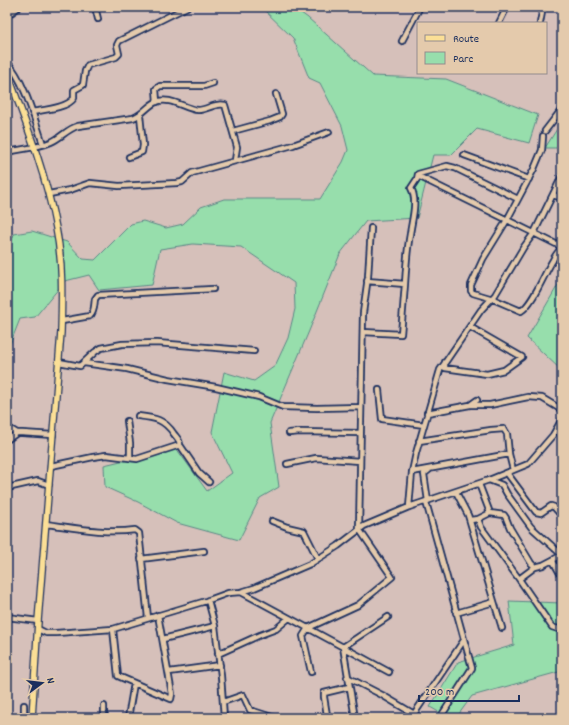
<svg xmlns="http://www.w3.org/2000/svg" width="569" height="725" font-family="Dekko,sans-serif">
<rect width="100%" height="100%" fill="#d6c0ba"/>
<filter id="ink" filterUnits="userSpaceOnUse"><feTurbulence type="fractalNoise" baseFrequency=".025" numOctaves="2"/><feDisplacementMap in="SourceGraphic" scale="8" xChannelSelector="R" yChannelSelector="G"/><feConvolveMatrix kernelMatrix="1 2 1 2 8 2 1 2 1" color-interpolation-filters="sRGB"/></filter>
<g filter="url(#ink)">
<path fill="#97deac" stroke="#598685" d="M 261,7 L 293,7 L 308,18 L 373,76 L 446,79 L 538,115 L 529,143 L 477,129 L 451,155 L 433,155 L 417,218 L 366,221 L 340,254 L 309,331 L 270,423 L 279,487 L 260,498 L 239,540 L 177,523 L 138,502 L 105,487 L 104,465 L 176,448 L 207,491 L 232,473 L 212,432 L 224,372 L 254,381 L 275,366 L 288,338 L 295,309 L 294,283 L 241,247 L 193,244 L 160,249 L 152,285 L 99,290 L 89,275 L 65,281 L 35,317 L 20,319 L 7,352 L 7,255 L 14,234 L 32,231 L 67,242 L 83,259 L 95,260 L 131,224 L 143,221 L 166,228 L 183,224 L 201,207 L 224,199 L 320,199 L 343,162 L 348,150 L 342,126 L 320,83 L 309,78 L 293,38 Z
M 562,128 L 562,148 L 545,148 L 557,129 Z
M 562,278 L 562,370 L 561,370 L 527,338 Z
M 509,601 L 562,603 L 562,671 L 472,696 L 456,718 L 449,718 L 430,707 L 458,662 L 514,645 Z"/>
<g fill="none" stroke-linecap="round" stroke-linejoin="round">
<defs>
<path id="minor" d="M 95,7 L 98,19
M 7,16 L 19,7
M 499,23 L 507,7
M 540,23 L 543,7
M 402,41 L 420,7
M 7,62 C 24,79 35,121 43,144
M 157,102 L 156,89 L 160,86 L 204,86 L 213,83
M 32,112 C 43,110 68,108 74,98 L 74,90 L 83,85 L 85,71 L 88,65 L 116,57 L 119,54 L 117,45 L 119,41 L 187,7
M 233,131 L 270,121 L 280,117 L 282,114 L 276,94
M 545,131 L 562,109
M 543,136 L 542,150 L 534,169 L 507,220 L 483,259 L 471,285 L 471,291 L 473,293 L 493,299 L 521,311 C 533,304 545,272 553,260 C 555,255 559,251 562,247
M 7,152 C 21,149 37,148 51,142 C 61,138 67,129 78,126 L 133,118 C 144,114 147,106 156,102 C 170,96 185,109 198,110 C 207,110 216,102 225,105 L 237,147 L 235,160
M 464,155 L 529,179
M 129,157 L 142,152 L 143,145 L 140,115
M 418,176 L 562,247
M 7,178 L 8,183 L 7,189
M 49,194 L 70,190 L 90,183 L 119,186 L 177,183 L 182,182 L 192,173 L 293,145 L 329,132
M 553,195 L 562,198
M 405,284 C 406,268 407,250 410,234 C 412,219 418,201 411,188 L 417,179 L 418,174 L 447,166 L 455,168 L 518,199
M 62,321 L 90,316 C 95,312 94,304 95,299 L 98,295 L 213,289
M 363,332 L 401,334 L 405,284 L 367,281
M 59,362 L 80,366 L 95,352 L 101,348 L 122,344 L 157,343 L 254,351
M 445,362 L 445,368 L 487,374 L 504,370 L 522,357 L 470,327
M 84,363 L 127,369 L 168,379 L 216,387 L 259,397 L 283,407 L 317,408 L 361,407
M 379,390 L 382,419 L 424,425
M 470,405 L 490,405 L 528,397 L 542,398 L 562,410
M 427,413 L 470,405 L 477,400
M 138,416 C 155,418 164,419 174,434 C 177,438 180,440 180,445
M 127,421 L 130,443 L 130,458
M 7,427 L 17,433
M 289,433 L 300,432 L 360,433
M 7,440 L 17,433 L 22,433 L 53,435
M 419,441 L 491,430 L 504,429 L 507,434 L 509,454 L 513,470
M 287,464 L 316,458 L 360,461
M 51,466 L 93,457 L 106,455 L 137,459 L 180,445 L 199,473 L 209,482
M 412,472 L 509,454
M 507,473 L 536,512 L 541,513 L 551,506 L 554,507 L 562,516
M 489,480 L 502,485 L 507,494 L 531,527 L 562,555
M 479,484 L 490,513 L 504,515 L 506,518 L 510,528 L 531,563 L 535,567 L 543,565 L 562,555
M 7,488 L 38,481 L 49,485
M 456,492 L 468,515 L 502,628
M 428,501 L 424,474 L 429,470
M 426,502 L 472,668 L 440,718
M 409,507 L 412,472 L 416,453 L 440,370 L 481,310 L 495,295 L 523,248 L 534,233 L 562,176
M 478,519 L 481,527 L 519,579 L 552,627 L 558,629 L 562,627
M 470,520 L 478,519 L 490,513
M 272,521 L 287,527 L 304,531 L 318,559
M 46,524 C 76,528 106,534 135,530 L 139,533 L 148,618
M 141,559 L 204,551
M 553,561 L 562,577
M 519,579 L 535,567
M 241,592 L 343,647 L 355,718
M 208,600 L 215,626 L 221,676 L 224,718
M 456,613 L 494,602
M 7,617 L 38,621
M 388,617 L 343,647 L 389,672
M 38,629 L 46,633 L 56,633 L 113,629 L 206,601 L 228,593 L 241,592 L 254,588 L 310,564 L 338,546 L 364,526 L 409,507 L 489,480 L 528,464 L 553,435 L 562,419
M 113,629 L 118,676 L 171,699 L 172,694 L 158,615
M 163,639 L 215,626
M 218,654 L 260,635 L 276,629 L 289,618
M 169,672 L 220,665
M 311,672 L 303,636 L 308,628 L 358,605 L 392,577 L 359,529 L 363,313 L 368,277 L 371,228
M 347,677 L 382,695 L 414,714
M 223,702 L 243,695 L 250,710 L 275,718
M 327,715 L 324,697 L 324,693 L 349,687
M 24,718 L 24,705
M 104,718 L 104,706
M 128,718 L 134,683
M 409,718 L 414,714 L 464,640
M 561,718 L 562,718"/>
<path id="major" d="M 7,72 C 26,123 46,174 56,228 C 63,262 62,297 61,332 L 38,621 L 32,718"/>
</defs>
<use href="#minor" stroke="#1b2f5e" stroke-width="8"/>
<use href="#major" stroke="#1b2f5e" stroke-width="8"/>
<use href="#minor" stroke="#e4caac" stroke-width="4.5"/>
<use href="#major" stroke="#fbdf96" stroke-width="5.5"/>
</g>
</g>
<rect width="569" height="725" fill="none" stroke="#e4caac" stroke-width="24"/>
<rect x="12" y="12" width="545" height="701" fill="none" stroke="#1b2f5e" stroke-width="1.5" filter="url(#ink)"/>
<rect x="417" y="22" width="130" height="52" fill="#e4caac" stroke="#948c8d"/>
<rect x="425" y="35" width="20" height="6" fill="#fbdf96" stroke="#948c8d"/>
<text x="453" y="42" font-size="12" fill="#1b2f5e">Route</text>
<rect x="425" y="52" width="20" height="12" fill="#97deac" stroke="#948c8d"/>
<text x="453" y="62" font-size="12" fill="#1b2f5e">Parc</text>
<g transform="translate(42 683) rotate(75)" stroke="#e4caac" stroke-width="3" paint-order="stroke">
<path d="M0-3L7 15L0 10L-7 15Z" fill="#1b2f5e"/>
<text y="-6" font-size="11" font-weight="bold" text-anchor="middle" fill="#1b2f5e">N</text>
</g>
<path d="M419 695v6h100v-6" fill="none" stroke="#1b2f5e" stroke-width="2"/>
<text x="425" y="695" font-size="12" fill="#1b2f5e" stroke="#e4caac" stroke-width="3" paint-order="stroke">200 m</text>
</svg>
